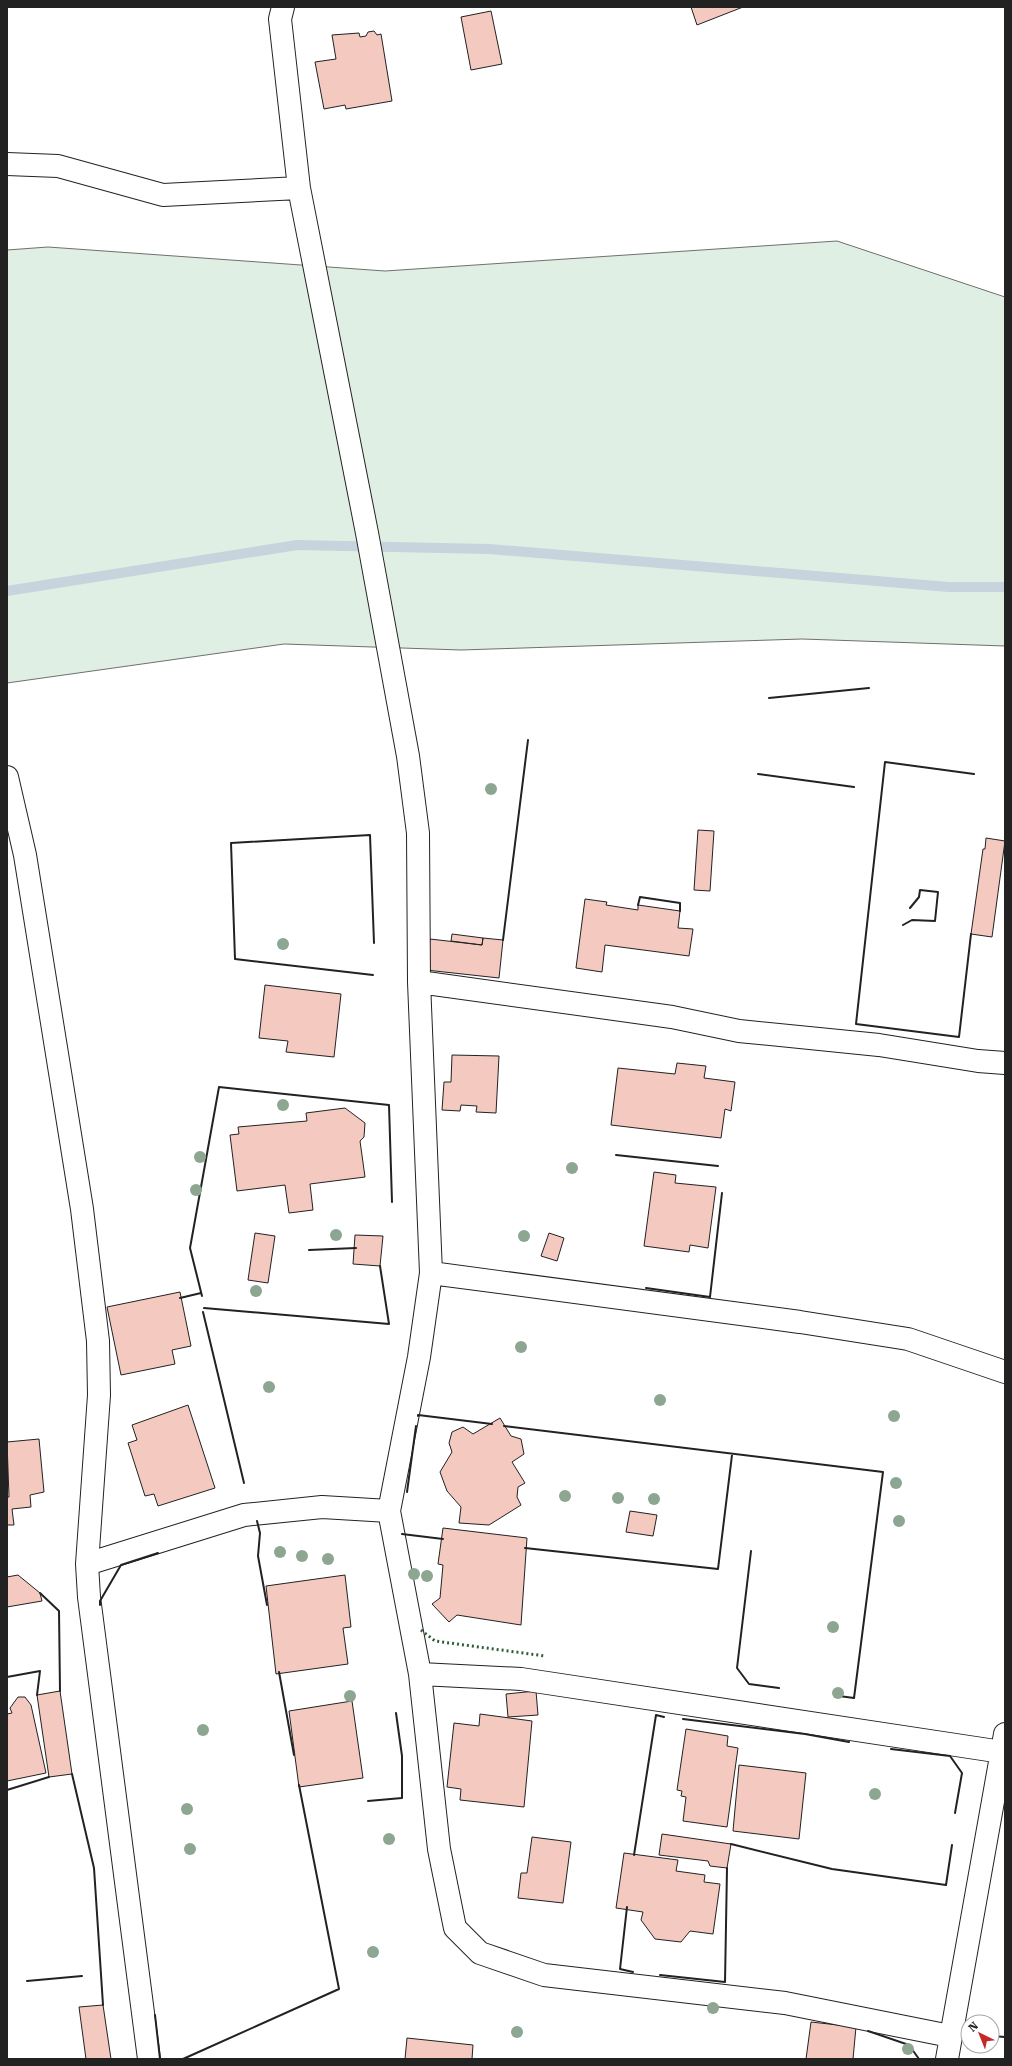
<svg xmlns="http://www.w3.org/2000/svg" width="1012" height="2066" font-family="'Roboto Serif',serif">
<rect width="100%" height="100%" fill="#fff"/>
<path fill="#e0efe3" stroke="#6f6f6f" d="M 837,241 L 1005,297 L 1005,646 L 802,639 L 461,650 L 284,644 L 7,683 L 7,250 L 48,247 L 385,271 Z"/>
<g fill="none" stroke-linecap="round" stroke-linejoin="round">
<path stroke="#c7d3dd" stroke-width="10" d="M 7,591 L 297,545 L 489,549 L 949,587 L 1005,587"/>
</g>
<path fill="#f3c9c0" stroke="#222" d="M 691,7 L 743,7 L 697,25 Z
M 491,11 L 502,64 L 471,70 L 461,17 Z
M 374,31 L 377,35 L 381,34 L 392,101 L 346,109 L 345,105 L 324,109 L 315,62 L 336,59 L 332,35 L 359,33 L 360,37 L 366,36 L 368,32 Z
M 698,830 L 714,831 L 710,891 L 694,890 Z
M 986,838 L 1005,841 L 992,937 L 971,934 L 983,849 L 985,849 Z
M 585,899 L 607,902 L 606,905 L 638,910 L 638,905 L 680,911 L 678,928 L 693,929 L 689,956 L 605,945 L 602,972 L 576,968 Z
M 452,934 L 483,938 L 482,945 L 451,941 Z
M 483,938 L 503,940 L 499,978 L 426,970 L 430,939 L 482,945 Z
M 265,985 L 341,994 L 334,1057 L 286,1052 L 288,1041 L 259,1038 Z
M 452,1055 L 499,1056 L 496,1113 L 476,1112 L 477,1106 L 461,1105 L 460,1111 L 442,1110 L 444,1082 L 451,1082 Z
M 677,1063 L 706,1066 L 704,1078 L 735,1082 L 731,1111 L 725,1109 L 721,1138 L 611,1125 L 618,1068 L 675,1074 Z
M 345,1108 L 365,1123 L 364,1137 L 360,1141 L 365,1177 L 310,1184 L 313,1210 L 289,1213 L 285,1185 L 237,1191 L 230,1135 L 239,1134 L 238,1127 L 307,1121 L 306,1113 Z
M 654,1172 L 676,1175 L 675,1183 L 716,1187 L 708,1248 L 690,1245 L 689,1252 L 644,1246 Z
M 255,1233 L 275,1236 L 268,1283 L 248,1280 Z
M 549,1233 L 564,1238 L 557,1261 L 541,1256 Z
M 355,1235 L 383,1236 L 380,1266 L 353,1264 Z
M 180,1292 L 191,1346 L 172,1350 L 175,1364 L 121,1375 L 107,1307 Z
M 188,1405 L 215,1488 L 158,1506 L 154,1494 L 145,1496 L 128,1443 L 137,1440 L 132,1425 Z
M 500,1418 L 511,1436 L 521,1439 L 524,1454 L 512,1462 L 525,1483 L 518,1487 L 517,1497 L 521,1505 L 489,1525 L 459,1523 L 461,1507 L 447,1491 L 440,1472 L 452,1452 L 449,1443 L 452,1432 L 463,1427 L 473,1434 Z
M 39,1439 L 44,1492 L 30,1495 L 31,1507 L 12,1509 L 14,1525 L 7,1525 L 7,1497 L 9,1497 L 7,1442 Z
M 630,1511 L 657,1515 L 653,1536 L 626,1532 Z
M 443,1528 L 527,1538 L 521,1625 L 457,1615 L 449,1622 L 432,1604 L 440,1598 L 443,1565 L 438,1564 Z
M 18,1575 L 40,1593 L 42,1601 L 7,1607 L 7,1577 Z
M 345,1575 L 351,1627 L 343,1628 L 348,1664 L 276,1674 L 266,1586 Z
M 60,1691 L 72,1774 L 49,1777 L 37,1695 Z
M 536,1691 L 538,1715 L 508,1717 L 506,1694 Z
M 18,1697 L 25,1697 L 31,1705 L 46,1773 L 7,1781 L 7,1714 L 12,1713 L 10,1708 Z
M 352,1701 L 363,1778 L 299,1787 L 289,1711 Z
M 480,1714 L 532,1721 L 524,1807 L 460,1800 L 461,1789 L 447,1787 L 454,1723 L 479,1726 Z
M 686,1729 L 728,1736 L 727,1746 L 738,1748 L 727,1827 L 683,1821 L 686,1797 L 681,1796 L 682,1791 L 677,1790 Z
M 739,1765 L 806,1773 L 799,1839 L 733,1831 Z
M 662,1834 L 731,1844 L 727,1868 L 710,1866 L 708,1861 L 659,1855 Z
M 532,1837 L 571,1842 L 563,1903 L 518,1898 L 521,1873 L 527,1873 Z
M 624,1853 L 678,1860 L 676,1871 L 705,1875 L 704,1882 L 720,1884 L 713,1934 L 690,1931 L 681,1942 L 655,1939 L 641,1920 L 643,1912 L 616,1908 Z
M 103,2005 L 111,2059 L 86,2059 L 79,2007 Z
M 811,2022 L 856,2027 L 853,2059 L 806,2059 Z
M 407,2038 L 473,2045 L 472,2059 L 405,2059 Z"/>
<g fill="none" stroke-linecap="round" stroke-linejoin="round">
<defs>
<path id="minor" d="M 283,7 L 280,19 L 299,188 L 367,533 L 408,756 L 418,833 L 419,982 L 431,1273 L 419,1357 L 389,1511 L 420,1674 L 439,1849 L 455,1928 L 480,1953 L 544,1975 L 785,2003 L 950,2036
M 7,164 L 58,166 L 163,195 L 299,188
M 7,777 L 25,855 L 82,1209 L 98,1341 L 99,1395 L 87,1564 L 89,1597 L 149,2059
M 419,982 L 672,1017 L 739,1031 L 879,1045 L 978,1061 L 1005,1063
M 431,1273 L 800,1322 L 908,1339 L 1005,1372
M 87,1564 L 244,1515 L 322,1507 L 389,1511
M 420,1674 L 521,1679 L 1002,1752
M 947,2059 L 1005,1734"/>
</defs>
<use href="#minor" stroke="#222" stroke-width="24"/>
<use href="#minor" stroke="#fff" stroke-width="22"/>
<path stroke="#2f5e38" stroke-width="3" stroke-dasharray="2 3" stroke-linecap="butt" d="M 421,1630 L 435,1641 L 545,1656"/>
<path stroke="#222" stroke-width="2" d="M 769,698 L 869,688
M 758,774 L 854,787
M 638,905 L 640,897 L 680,903 L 680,911
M 903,925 L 912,920 L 935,921 L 938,892 L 920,890 L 919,897 L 910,908
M 971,934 L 959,1037 L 856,1024 L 885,762 L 974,774
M 503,940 L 528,740
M 373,975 L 235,959 L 231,843 L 370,835 L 374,943
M 616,1155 L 718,1166
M 309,1250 L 356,1248
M 646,1288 L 710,1297 L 722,1193
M 202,1296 L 190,1248 L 219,1087 L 389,1105 L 392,1202
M 180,1298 L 201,1293
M 204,1308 L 389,1324 L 380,1266
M 203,1312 L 244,1483
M 418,1416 L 418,1415 L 492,1424
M 504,1426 L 883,1472 L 854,1698 L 839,1696
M 407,1492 L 416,1426
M 257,1521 L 260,1533 L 258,1556 L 267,1605
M 402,1534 L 443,1539
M 525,1548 L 718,1569 L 732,1455
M 751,1551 L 737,1668 L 749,1684 L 779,1688
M 40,1593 L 59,1611 L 60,1691
M 100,1605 L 100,1601 L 121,1565 L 158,1553
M 279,1672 L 294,1755
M 7,1677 L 40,1671 L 37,1695
M 683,1719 L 805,1734 L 849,1742
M 891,1749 L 950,1756 L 962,1773 L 955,1813
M 72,1774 L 94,1868 L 103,2005
M 7,1790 L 49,1777
M 368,1801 L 402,1798 L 402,1756 L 396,1713
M 731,1844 L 832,1869 L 946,1885 L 952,1845
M 634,1855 L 656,1715 L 664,1717
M 627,1907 L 620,1969 L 633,1972
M 660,1975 L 725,1982 L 727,1868
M 27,1981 L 82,1976
M 155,2015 L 160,2059
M 868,2031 L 909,2045 L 919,2059
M 992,2036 L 1005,2037
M 968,2048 L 969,2046
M 183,2059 L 339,1989 L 299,1785"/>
</g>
<g fill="#8da692">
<circle cx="491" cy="789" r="6"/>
<circle cx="283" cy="944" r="6"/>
<circle cx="283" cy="1105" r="6"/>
<circle cx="200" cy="1157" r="6"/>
<circle cx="572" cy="1168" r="6"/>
<circle cx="196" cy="1190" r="6"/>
<circle cx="336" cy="1235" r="6"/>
<circle cx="524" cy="1236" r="6"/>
<circle cx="256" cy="1291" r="6"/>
<circle cx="521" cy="1347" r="6"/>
<circle cx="269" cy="1387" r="6"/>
<circle cx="660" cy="1400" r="6"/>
<circle cx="894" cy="1416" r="6"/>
<circle cx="896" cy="1483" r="6"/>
<circle cx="565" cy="1496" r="6"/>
<circle cx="618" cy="1498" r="6"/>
<circle cx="654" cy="1499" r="6"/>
<circle cx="899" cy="1521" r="6"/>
<circle cx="280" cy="1552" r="6"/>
<circle cx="302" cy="1556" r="6"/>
<circle cx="328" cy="1559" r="6"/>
<circle cx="414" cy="1574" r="6"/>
<circle cx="427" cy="1576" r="6"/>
<circle cx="833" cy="1627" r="6"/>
<circle cx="838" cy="1693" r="6"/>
<circle cx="350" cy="1696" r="6"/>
<circle cx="203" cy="1730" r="6"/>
<circle cx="875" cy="1794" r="6"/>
<circle cx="187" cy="1809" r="6"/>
<circle cx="389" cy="1839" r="6"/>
<circle cx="190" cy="1849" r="6"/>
<circle cx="373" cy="1952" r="6"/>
<circle cx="713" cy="2008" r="6"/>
<circle cx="517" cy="2032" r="6"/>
<circle cx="908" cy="2049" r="6"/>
</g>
<rect width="1012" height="2066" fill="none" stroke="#222222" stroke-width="16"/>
<g transform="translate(980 2034) rotate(317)"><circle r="19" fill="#ffffff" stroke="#a7a7a7"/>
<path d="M0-3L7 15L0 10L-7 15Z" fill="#c62828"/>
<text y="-6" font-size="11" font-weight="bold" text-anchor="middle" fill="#222222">N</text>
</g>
</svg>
